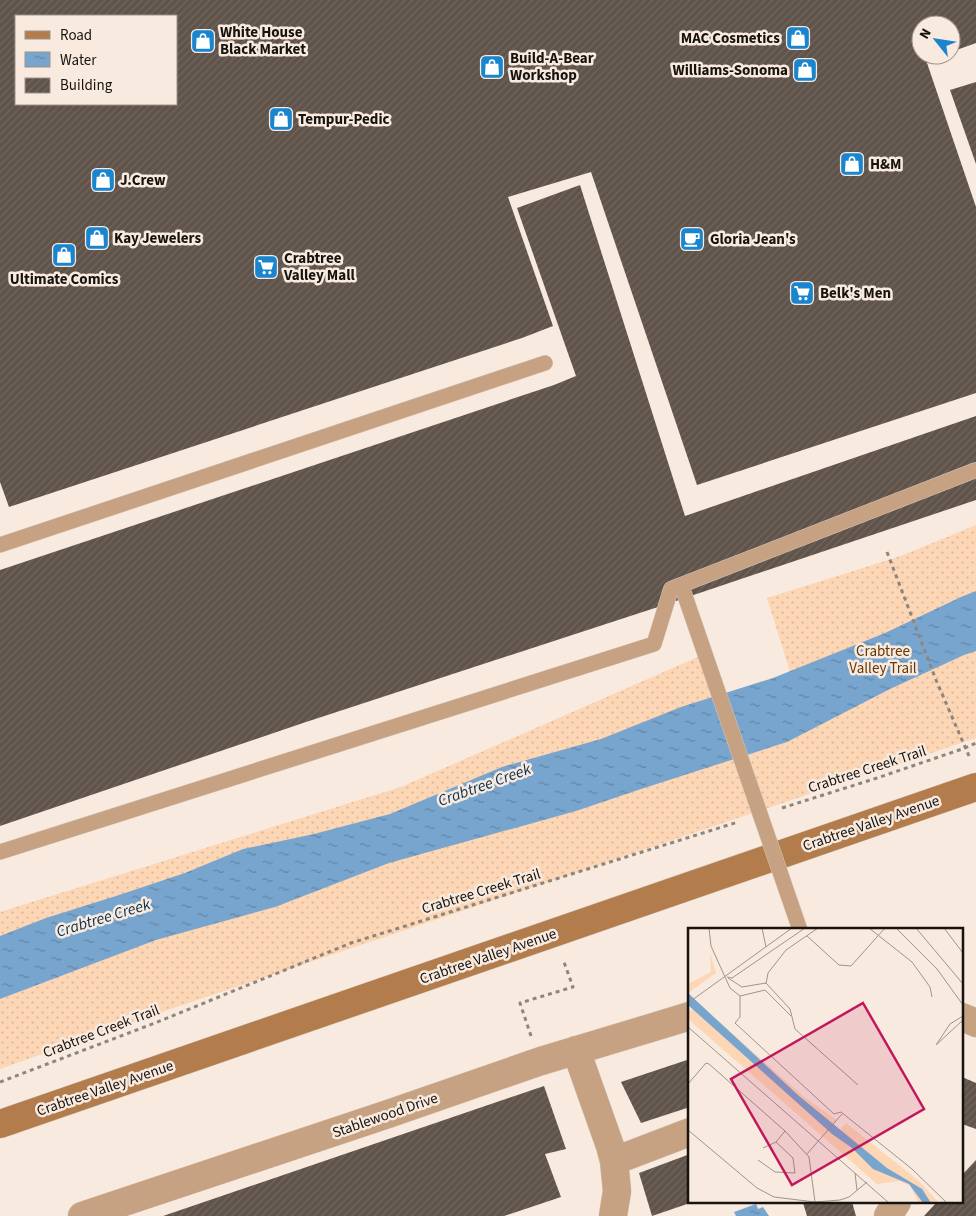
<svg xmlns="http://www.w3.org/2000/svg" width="976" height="1216" font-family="'Source Sans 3',sans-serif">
<defs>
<pattern id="grass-dots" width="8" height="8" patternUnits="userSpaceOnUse" patternTransform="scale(1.25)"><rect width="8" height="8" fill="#fdd6b5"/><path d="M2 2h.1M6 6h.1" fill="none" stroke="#d8b79a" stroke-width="1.8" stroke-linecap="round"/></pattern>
<pattern id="water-ripples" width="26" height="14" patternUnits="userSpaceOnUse" patternTransform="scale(1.25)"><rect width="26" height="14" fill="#78a5ce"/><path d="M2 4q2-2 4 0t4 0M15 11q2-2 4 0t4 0" fill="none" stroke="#6185a6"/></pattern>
<pattern id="building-hatch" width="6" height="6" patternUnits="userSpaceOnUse" patternTransform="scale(1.25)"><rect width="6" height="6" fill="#5f534a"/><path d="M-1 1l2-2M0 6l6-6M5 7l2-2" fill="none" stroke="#716760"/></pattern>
</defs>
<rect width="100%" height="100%" fill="#f8eadf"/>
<path fill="url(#grass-dots)" d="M 976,525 L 976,738 L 153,1015 L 0,1069 L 0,912 L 401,787 L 707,653 L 725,708 L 792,678 L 767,598 L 901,556 Z"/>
<path fill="url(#water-ripples)" d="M 976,591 L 976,651 L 964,655 L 890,689 L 787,742 L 641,789 L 576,811 L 389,863 L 275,907 L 156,940 L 0,999 L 0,936 L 46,918 L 116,896 L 185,873 L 243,849 L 314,834 L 390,814 L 502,767 L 601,739 L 681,707 L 773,678 L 885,633 L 961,597 Z
M 756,1204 L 758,1209 L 763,1207 L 769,1216 L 736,1216 L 734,1212 Z"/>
<path fill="url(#building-hatch)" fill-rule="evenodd" d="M 0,0 L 976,0 L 976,43 L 951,52 L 951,25 L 921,25 L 921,55 L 941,55 L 926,60 L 976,207 L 976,393 L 697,485 L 591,172 L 508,197 L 553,326 L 522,338 L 9,507 L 0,482 ZM 16,16 L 176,16 L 176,104 L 16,104 Z
M 976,82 L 976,164 L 950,90 Z
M 580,185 L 685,516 L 976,416 L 976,500 L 661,606 L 303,723 L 0,826 L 0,570 L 554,385 L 576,376 L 517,208 Z
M 690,1059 L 690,1107 L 641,1123 L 621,1082 Z
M 962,1077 L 976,1083 L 976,1129 L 962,1124 Z
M 544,1086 L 566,1149 L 545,1154 L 561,1197 L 504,1216 L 163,1216 Z
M 690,1154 L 690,1203 L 652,1216 L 639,1173 Z
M 976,1160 L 976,1216 L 924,1216 L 937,1202 L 962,1202 L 962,1175 Z
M 805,1202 L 852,1202 L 856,1216 L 807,1216 L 803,1203 Z"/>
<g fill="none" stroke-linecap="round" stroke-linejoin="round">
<defs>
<path id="lane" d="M 0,545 L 545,363
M 0,852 L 654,644 L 671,589 L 976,470"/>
<path id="street" d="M 962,1017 L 976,1023
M 576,1050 L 610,1146 L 614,1161 L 617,1191 L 613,1216
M 614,1161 L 690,1132
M 82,1216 L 388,1114 L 541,1061 L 690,1016
M 888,1216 L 897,1202"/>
<path id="secondary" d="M 0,1124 L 976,787"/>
</defs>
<use href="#lane" stroke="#d4c8be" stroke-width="16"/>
<use href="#street" stroke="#d4c8be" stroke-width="29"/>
<use href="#secondary" stroke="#d4c8be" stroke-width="29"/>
<path stroke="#8e857d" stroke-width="3" stroke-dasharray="4 4" stroke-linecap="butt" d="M 887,552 L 936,680 L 969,756
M 782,808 L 877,778 L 965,748 L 976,743
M 531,1036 L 520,1003 L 573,987 L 564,962
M 0,1082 L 155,1023 L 351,943 L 738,822"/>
<use href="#lane" stroke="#c7a282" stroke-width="15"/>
<use href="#street" stroke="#c7a282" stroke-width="28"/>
<use href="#secondary" stroke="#b27c4c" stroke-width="28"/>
<defs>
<path id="lane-bridge" d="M 684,593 L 800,930"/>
</defs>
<use href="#lane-bridge" stroke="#d4c8be" stroke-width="16" stroke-linecap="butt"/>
<use href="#lane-bridge" stroke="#c7a282" stroke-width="15"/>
</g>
<defs>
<symbol id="shop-square" viewBox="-11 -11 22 22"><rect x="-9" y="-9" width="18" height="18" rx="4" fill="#1985cf" stroke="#f8eadf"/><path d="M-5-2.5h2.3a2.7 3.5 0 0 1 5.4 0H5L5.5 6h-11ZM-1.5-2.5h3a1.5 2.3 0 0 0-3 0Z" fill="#fff"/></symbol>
<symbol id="cafe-square" viewBox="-11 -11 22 22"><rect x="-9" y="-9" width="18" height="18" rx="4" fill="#1985cf" stroke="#f8eadf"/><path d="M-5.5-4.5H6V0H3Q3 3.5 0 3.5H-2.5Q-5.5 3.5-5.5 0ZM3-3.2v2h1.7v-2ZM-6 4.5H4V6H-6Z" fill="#fff"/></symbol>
<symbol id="supermarket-square" viewBox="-11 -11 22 22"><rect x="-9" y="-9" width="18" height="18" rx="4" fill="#1985cf" stroke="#f8eadf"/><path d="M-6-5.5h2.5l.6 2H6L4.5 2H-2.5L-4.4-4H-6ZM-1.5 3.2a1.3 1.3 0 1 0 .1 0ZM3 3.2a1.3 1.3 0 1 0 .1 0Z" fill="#fff"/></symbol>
</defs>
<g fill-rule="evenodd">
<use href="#shop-square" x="784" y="24" width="28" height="28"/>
<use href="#shop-square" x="189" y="27" width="28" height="28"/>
<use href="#shop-square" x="478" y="53" width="28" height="28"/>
<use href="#shop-square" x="791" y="56" width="28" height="28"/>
<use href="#shop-square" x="267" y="105" width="28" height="28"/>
<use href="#shop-square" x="838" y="150" width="28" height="28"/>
<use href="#shop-square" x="89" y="166" width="28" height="28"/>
<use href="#shop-square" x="83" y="224" width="28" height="28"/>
<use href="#cafe-square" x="678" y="225" width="28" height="28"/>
<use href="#shop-square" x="50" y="241" width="28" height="28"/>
<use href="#supermarket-square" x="252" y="253" width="28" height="28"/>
<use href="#supermarket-square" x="788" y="279" width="28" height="28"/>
</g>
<g text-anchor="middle" stroke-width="5" stroke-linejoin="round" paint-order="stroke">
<g font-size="15" font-weight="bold" fill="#17130f" stroke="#f8eadf" text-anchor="start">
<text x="220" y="37">White House<tspan x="220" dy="17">Black Market</tspan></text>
<text x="780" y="43" text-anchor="end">MAC Cosmetics</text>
<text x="510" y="63">Build-A-Bear<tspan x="510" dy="17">Workshop</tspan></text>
<text x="788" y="75" text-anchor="end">Williams-Sonoma</text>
<text x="298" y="124">Tempur-Pedic</text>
<text x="870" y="169">H&amp;M</text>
<text x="120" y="185">J.Crew</text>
<text x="114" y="243">Kay Jewelers</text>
<text x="710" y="244">Gloria Jean's</text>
<text x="284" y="263">Crabtree<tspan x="284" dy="17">Valley Mall</tspan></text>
<text x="64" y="284" text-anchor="middle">Ultimate Comics</text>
<text x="820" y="298">Belk's Men</text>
</g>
<g font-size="15" fill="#633703" stroke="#f8eadf">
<text x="883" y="656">Crabtree<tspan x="883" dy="17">Valley Trail</tspan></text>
</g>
<g font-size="15" fill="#17130f" stroke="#f8eadf">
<text transform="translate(867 769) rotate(-18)" y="5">Crabtree Creek Trail</text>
<text transform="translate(871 823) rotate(-19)" y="5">Crabtree Valley Avenue</text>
<text transform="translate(481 891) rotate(-17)" y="5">Crabtree Creek Trail</text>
<text transform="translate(488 956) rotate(-19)" y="5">Crabtree Valley Avenue</text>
<text transform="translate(101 1031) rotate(-21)" y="5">Crabtree Creek Trail</text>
<text transform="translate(105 1088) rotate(-19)" y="5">Crabtree Valley Avenue</text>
<text transform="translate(385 1115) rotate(-19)" y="5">Stablewood Drive</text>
</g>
<g font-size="16" font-style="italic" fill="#092e49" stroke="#f8eadf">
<text transform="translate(484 784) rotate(-20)" y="6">Crabtree Creek</text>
<text transform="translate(103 917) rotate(-17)" y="6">Crabtree Creek</text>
</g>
</g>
<g transform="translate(688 928)">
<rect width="275" height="275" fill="#f8eadf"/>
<path d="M 22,25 L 28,45 L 0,65 L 0,56 L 23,44 ZM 12,77 L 115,168 L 149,192 L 144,197 L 151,203 L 158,195 L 231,253 L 251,275 L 231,275 L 222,258 L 212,253 L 189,256 L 0,91 L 0,84 Z" fill="#fdd6b5"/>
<path d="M 0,65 L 111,168 L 199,240 L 234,261 L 243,275 L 235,275 L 221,256 L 185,241 L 164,220 L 144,206 L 0,77 Z" fill="#78a5ce"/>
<path fill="none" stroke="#9e948c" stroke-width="1" d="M 21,0 L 23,18 L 42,60 L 52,68 L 77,62 L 103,88M 74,0 L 78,19M 181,0 L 224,34 L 242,59 L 244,69M 208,0 L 249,41 L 275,77M 228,0 L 275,56M 256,0 L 275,25M 119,8 L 151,37 L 163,38 L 197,0M 39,49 L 44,50 L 117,0M 40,50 L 54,59 L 78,55 L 102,81 L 107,101 L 170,157M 78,56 L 80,45 L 98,22 L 130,0M 52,68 L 52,89 L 47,95 L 146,186 L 153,184 L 224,241 L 259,275M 0,75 L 104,0M 275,88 L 262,96 L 248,117 L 275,92M 0,99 L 201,275M 0,156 L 18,135 L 21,136 L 97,203 L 121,229 L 127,274M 0,202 L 69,260 L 86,269 L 127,274 L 152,272 L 161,269 L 179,254M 75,220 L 88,214 L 97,203M 119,226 L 154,186M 70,232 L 87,244 L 107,245 L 105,230 L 88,214M 167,245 L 169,262"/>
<path fill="#c2185b" fill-opacity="0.15" stroke="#c2185b" stroke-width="2.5" d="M 175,75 L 236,181 L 104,257 L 43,151 Z"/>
<rect width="275" height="275" fill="none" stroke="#17130f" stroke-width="2.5"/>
</g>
<rect x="15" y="15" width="162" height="90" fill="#f8eadf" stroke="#9e948c"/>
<rect x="25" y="31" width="25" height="8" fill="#b27c4c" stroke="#9e948c"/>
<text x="60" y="40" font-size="15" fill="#17130f">Road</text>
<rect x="25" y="52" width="25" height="15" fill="url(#water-ripples)" stroke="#9e948c"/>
<text x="60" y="65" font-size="15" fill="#17130f">Water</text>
<rect x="25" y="78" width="25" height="15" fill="url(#building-hatch)" stroke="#9e948c"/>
<text x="60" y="90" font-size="15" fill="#17130f">Building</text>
<g transform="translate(936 40) rotate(300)"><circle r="24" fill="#f8eadf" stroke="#9e948c"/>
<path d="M0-4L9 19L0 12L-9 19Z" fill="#1985cf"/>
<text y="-8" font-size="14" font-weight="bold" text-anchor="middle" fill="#17130f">N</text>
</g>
</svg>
